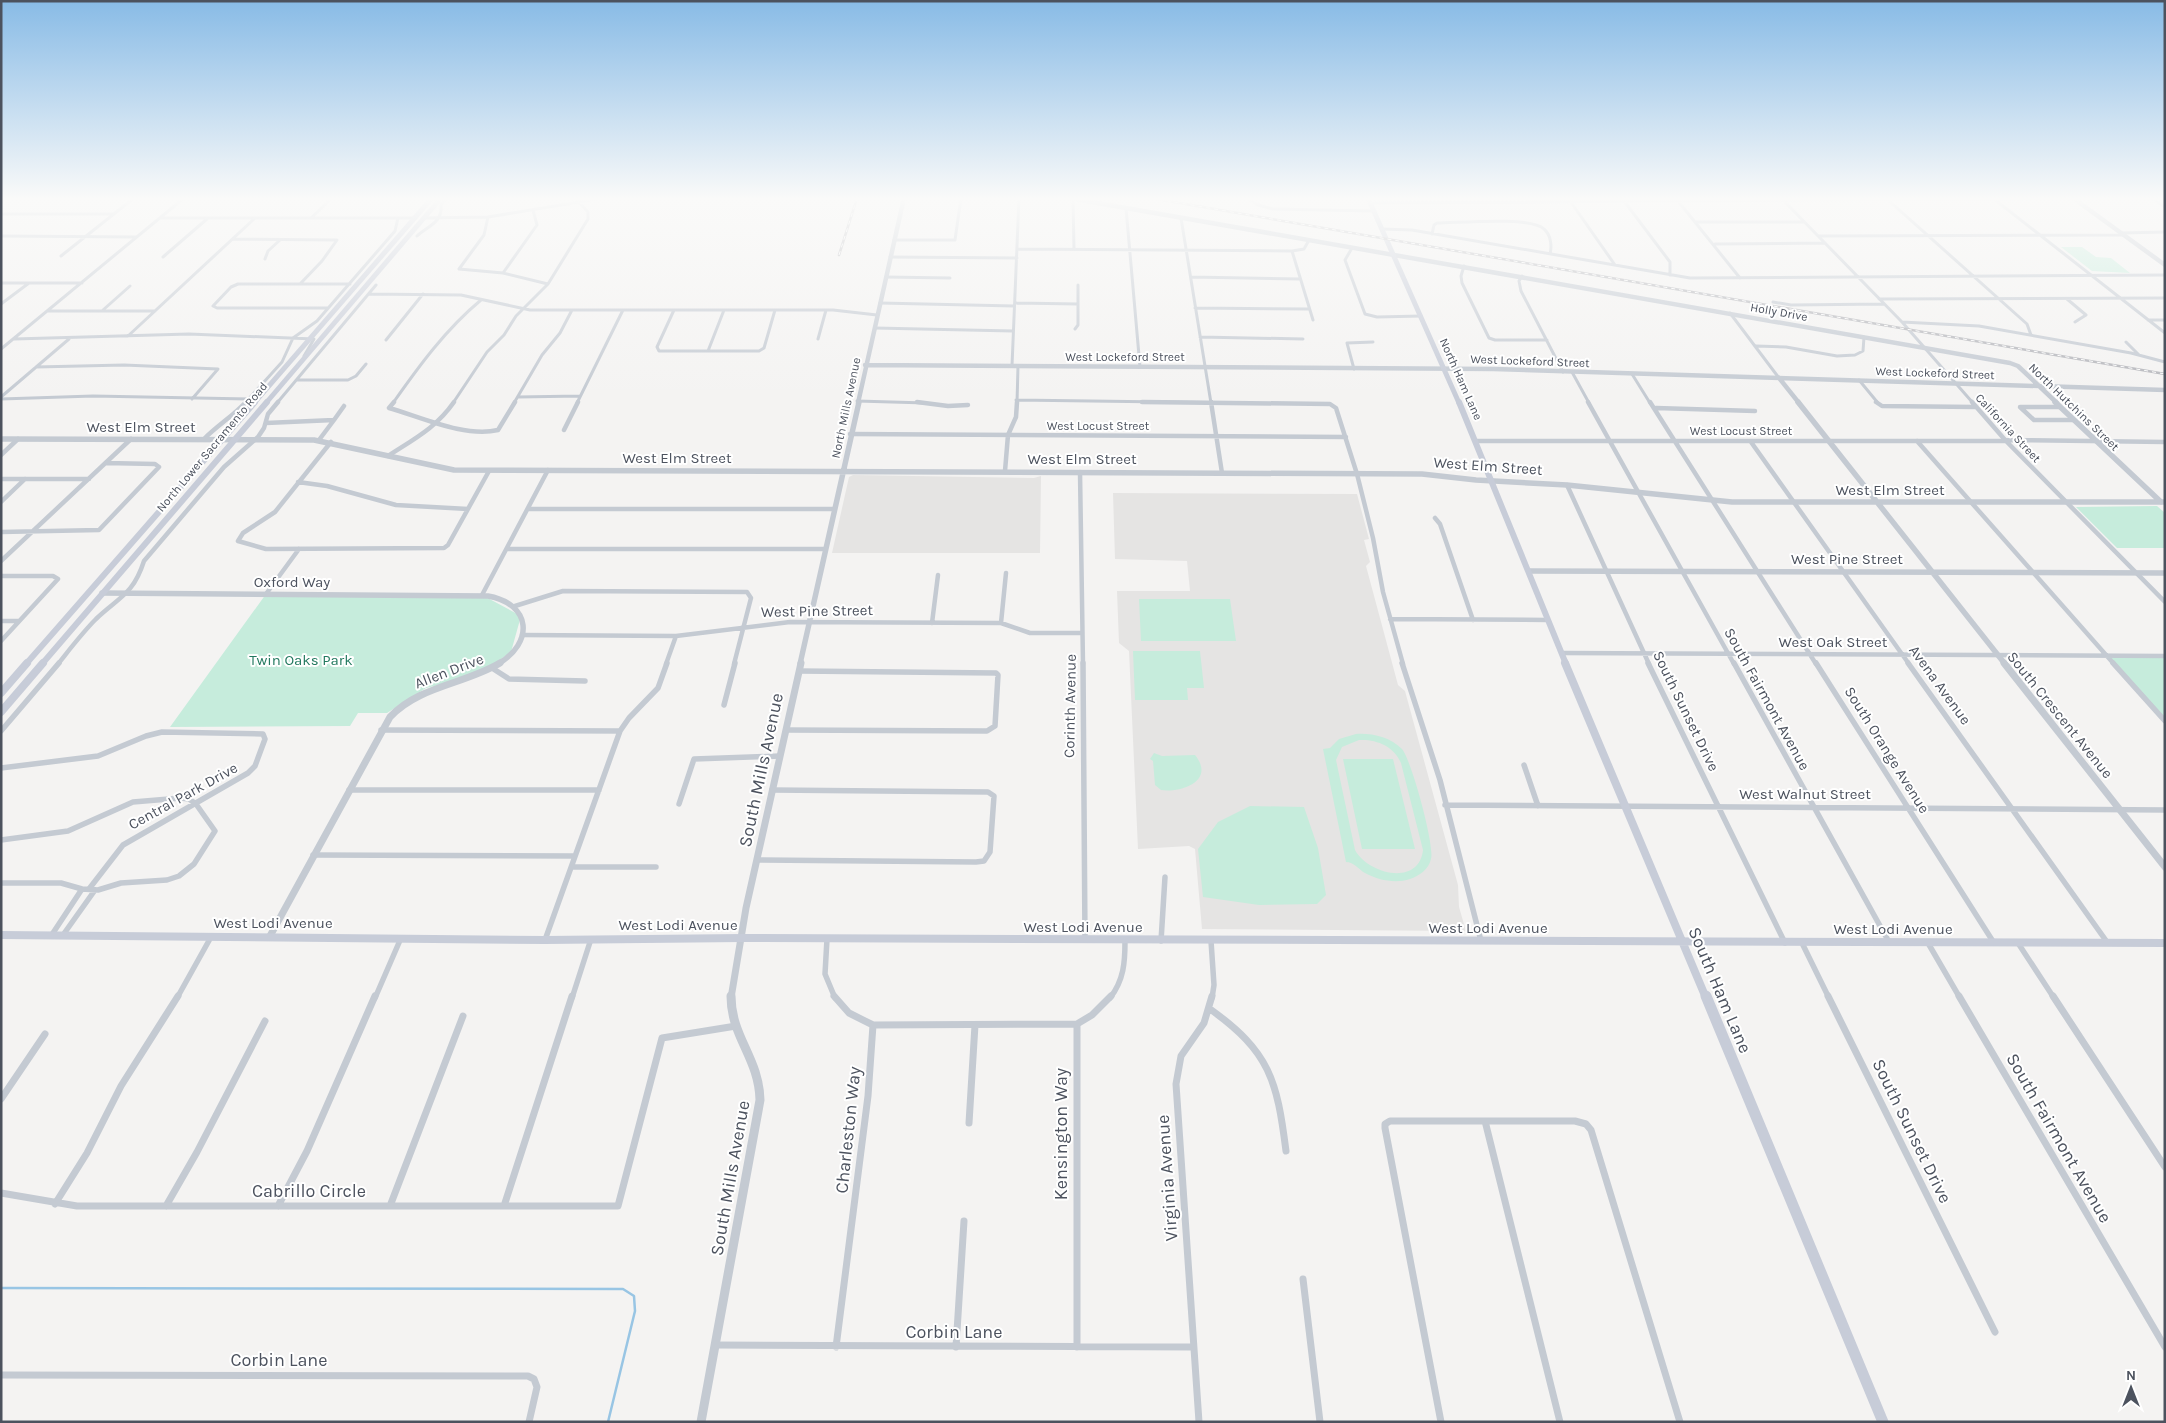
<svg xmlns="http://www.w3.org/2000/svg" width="2166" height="1423" font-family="Karla,sans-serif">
<rect width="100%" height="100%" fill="#f4f3f2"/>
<path fill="#e5e4e3" d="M 853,475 L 1034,478 L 1041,476 L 1040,553 L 832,553 L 849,477 Z
M 1113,493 L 1357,494 L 1369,539 L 1364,540 L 1370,562 L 1366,566 L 1398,685 L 1405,691 L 1458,885 L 1459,907 L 1466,931 L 1202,929 L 1195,849 L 1189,846 L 1138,849 L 1129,651 L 1119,643 L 1117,591 L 1190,591 L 1187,561 L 1115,559 Z"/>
<path fill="#c6ecdc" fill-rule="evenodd" d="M 2061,247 L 2082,247 L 2096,257 L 2111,258 L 2130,273 L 2092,271 Z
M 2157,506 L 2165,513 L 2165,548 L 2117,548 L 2076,507 Z
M 266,594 L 482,595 L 521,616 L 511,652 L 476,676 L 426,688 L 387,713 L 358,713 L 350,726 L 170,727 Z
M 1139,599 L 1230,599 L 1236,641 L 1141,641 Z
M 1133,651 L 1200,651 L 1204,688 L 1187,688 L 1188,700 L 1135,700 Z
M 2106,656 L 2165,656 L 2165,722 Z
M 1356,734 C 1372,733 1390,737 1402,749 C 1411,759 1435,846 1431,859 C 1429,869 1419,876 1410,879 C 1395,884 1378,880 1365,873 C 1358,869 1354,862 1346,862 L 1323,749 L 1330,748 L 1339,739 ZM 1359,740 C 1376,739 1394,746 1401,763 L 1423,850 C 1419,887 1368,874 1355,850 L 1336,760 L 1342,747 Z
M 1154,753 L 1162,756 L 1195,755 C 1216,781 1181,793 1161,790 L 1155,785 L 1153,761 L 1150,759 Z
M 1343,759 L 1393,759 L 1415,849 L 1362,849 Z
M 1250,806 L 1304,807 L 1318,848 L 1326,895 L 1317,904 L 1259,905 L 1203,897 L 1198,849 L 1218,822 Z"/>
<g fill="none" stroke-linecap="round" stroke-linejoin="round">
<path stroke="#98c5e4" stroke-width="2.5" d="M 1,1288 L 623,1289 L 634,1296 L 635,1311 L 608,1422"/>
<path stroke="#c4cad2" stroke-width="3" d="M 183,198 L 322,198
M 1247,198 L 1258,205 L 1273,209 L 1373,211
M 1568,198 L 1615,265
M 2152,198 L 2165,207
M 1073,199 L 1074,249
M 1887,199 L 2027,324 L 2031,335
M 1994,199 L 2165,333
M 1783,200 L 1902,322 L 1973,403
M 1624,201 L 1670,262 L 1670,275
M 1678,201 L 1740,278
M 1370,203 L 2138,198
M 1126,208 L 1140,367
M 1,214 L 114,214
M 488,217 L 484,235 L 459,269 L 503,273 L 548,284
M 160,218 L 414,218
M 311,218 L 332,198
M 423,218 L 488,217 L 597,199
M 1181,218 L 1211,403
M 1696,222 L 1803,222
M 1382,229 L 1412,230 L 1690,278 L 2165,275
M 2121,233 L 2165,232
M 1432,234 L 1434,225 L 1437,223 C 1458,223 1530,216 1544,229 C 1551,235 1552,246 1550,254
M 1,236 L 136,237
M 417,236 C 428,226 443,222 441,205 L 447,198
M 1818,236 L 2124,235
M 233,239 L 337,240 L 322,261 L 300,284
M 894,240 L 955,240 L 961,198
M 1715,244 L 1825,243
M 1352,248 L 1345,260 L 1365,314 L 1377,317 L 1421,316
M 1017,249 L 1292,251 L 1304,249 L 1309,240
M 1292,251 L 1313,320
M 61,256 L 134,198
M 163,257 L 207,219
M 890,257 L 1017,258
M 265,259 L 268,251 L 280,240
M 1464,266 L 1461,276 L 1462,283 L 1489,338 L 1495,340 L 1547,340
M 503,273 L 537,225 L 533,210
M 1522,276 L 1519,281 L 1521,291 L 1563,372
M 886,277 L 950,278
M 1191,277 L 1300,279
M 1,283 L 82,283
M 369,294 L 461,295 L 530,310 L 833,310 L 877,315
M 1879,299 L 2165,298
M 2067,299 L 2086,315 L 2075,322
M 1773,302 L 1791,305 L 1884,304
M 880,303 L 1014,306
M 1015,303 L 1078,304
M 1,304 L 29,283
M 328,308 L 217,308 L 213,306 L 231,287 L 238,284 L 350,284
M 1195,308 L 1308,309
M 103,310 L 130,286
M 674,310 L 657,347 L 659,351 L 759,351 L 764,348 L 775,310
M 49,311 L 155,311
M 1730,313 L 1779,378
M 2148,320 L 2165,320
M 1902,322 L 1979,326 L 2131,353 L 2165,362
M 875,328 L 1013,331
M 1075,329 L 1078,325 L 1078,285
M 128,336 L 254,219
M 1200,337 L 1303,339
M 14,339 L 189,334 L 314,339 L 304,356
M 818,339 L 826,310
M 386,340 L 423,294
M 2126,342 L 2139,355
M 1756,346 L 1786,347 L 1837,356 L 1855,355 L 1863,351 L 1864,337
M 1,349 L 184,198
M 708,351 L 724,310
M 1012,366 L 1019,198
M 36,367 L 124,365 L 218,369 L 192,399
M 1354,369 L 1347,343 L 1373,342
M 1572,372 L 1589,403
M 1632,374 L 1650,403
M 296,380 L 348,380 L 356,376 L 366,364
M 1859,380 L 1878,403
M 1,397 L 69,339
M 518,397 L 580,396
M 1,399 L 93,396 L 249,399
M 1016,400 L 1240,403
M 857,401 L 926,403
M 245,403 L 282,362 L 293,338 L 317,321 L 395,231 L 398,218
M 277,403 L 376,285
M 393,403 C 419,366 446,329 481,300
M 453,403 L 487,352 L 504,335 L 516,316 L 548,284 L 588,219 L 588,212 L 575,198
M 514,403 L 542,355 L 560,333 L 572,310
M 577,403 L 623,310
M 1017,403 L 1018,366"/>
<path stroke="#c4cad2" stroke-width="4.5" d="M 394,402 L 389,408 C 421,417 465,438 498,430 L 515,402
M 917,402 L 948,406 L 968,405
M 1142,402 L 1330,404 L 1336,408 L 1357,474 L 1373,538 L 1383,592 L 1403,664
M 1211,402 L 1222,473
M 1588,402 L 1734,664
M 1650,402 L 1816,664
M 1876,402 L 1882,406 L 1975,407
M 1972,402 L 2006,441 L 2165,602
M 2059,407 L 2020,407 L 2034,420 L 2073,420
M 1656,408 L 1755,411
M 266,423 L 334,420 L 344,406
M 564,430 L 578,402
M 850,434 L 1346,437
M 204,439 C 218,425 233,416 246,402
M 319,440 L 334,420
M 2005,440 L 2165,442
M 1476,441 L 2006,441
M 1917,441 L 2114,664
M 331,442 L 275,512 L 243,533 L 238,541 L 266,549 L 444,548 L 448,545 L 489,471
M 1751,442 L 1909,664
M 1,455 L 18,439
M 388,456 C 414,439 436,428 454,402
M 1005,471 L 1008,435 L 1016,417 L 1017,402
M 1080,472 L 1083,664
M 1,479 L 89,479
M 298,482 L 327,486 L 396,505 L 468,509
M 1567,485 L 1649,664
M 1,502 L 25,479
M 528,509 L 834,509
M 1435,518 L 1440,524 L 1473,620
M 1,532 L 99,530 L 159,467 L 155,464 L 106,463
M 508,549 L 825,549
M 1,561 L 131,439
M 1,576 L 53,576 L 58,579 L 1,641
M 266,594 L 299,549
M 482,595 L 548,470
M 515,606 L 563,591 L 747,592 L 751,598 L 734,664
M 1390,619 L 1548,620
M 1,621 L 19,621
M 932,623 L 938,575
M 1001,623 L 1006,573
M 522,635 L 676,636 L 790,622 L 1001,623 L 1030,633 L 1082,633
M 1562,653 L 2165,656
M 58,664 C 70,649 82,633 96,619 C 119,597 133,595 144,561 L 224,467 L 258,437 L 264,428 L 268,414 L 278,402
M 666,664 L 676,636"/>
<path stroke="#c4cad2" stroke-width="5.5" d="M 1083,663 L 1085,940
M 1402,663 L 1440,780 L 1481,941
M 1648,663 L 1785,943
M 1734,663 L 1889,942
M 1816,663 L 1994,943
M 1908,663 L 2107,942
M 2113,663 L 2165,721
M 492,668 L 509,679 L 585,681
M 724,705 L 735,663
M 381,730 L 620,731
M 786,730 L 987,731 L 995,726 L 998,675 L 996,673 L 799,671
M 1,731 L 59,663
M 1524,765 L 1538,806
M 1,768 L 98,756 L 146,736 L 162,732 L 263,734 L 265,739 L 255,766 L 248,773 L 123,845 L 89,889
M 349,790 L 599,790
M 679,804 L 694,759 L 780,756
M 1445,805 L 2165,810
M 1,840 L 68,831 L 133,802 L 181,798 L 189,799 L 196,804 L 215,831 L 194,864 L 179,876 L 167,880 L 121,883 L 98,890 L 82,889 L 61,883 L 1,883
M 313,855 L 575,856
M 757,860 L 976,862 L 984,861 L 990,852 L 994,796 L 988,792 L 772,790
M 572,867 L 656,867
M 63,935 L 95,890
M 51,936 L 82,889
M 827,939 L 825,974 L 835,998
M 545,940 L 620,731 L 629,718 L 658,688 L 667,663
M 1161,941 L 1165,877
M 1211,941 L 1214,985 L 1212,998
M 1802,943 L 1829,998
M 1928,943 L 1960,998
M 2018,943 L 2054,998
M 177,998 L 211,937
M 375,998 L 401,938
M 572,998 L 591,939
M 1110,998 C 1124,980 1125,962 1125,941"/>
<path stroke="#c4cad2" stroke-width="7" d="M 834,996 L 849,1013 L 873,1025 L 1077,1024 L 1092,1015 L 1111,996
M 1828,996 L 1995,1332
M 1959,996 L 2165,1347
M 2053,996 L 2165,1167
M 1210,1009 C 1270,1052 1277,1080 1286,1151
M 1077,1024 L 1077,1347
M 1,1099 L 45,1034
M 1485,1121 L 1560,1422
M 969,1123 L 975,1025
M 1,1193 L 77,1206 L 618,1206 L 662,1038 L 736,1026
M 55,1204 L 87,1153 L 121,1086 L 178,996
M 166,1206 L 197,1152 L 265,1021
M 278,1206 L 307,1151 L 375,996
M 390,1206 L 463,1016
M 504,1206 L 572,996
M 1303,1279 L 1320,1422
M 715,1345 L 1193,1347
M 836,1347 L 868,1096 L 873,1025
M 956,1347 L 964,1221
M 1,1375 L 528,1376 L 534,1379 L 537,1387 L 529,1422
M 1199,1422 L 1176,1084 L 1181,1056 L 1204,1023 L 1212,996
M 1441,1422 L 1385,1128 L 1385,1124 L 1390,1121 L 1575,1121 L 1586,1124 L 1591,1130 L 1680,1422"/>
<path stroke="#c4cad2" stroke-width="4.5" d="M 1069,198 L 2010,363 L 2018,366 L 2057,403
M 2073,198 L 2165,265
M 865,365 L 1494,369 L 2165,390
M 1779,378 L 1799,403
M 858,403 L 904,198"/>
<path stroke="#c4cad2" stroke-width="5.5" d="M 1798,402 L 2005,664
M 2055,402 L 2161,502
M 1,439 L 314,440 L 454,470 L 1422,474 L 1476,480 L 1567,485 L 1732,502 L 2165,502
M 1529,571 L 2165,573
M 102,593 L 488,596 C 532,604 534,643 498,664
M 800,664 L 859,402"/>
<path stroke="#c4cad2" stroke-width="7" d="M 2004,663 L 2165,867
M 270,936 L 390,717 C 419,686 465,684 500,663
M 731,998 L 746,908 L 801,663"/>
<path stroke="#c4cad2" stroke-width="9" d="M 701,1422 L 760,1100 C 759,1058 731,1037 731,996"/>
<path stroke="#c7ccd8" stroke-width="5" d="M 1368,198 L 1459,403
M 254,403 L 432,198
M 266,403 L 441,198"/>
<path stroke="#c7ccd8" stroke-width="6" d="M 1459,402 L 1566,664
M 26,664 L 255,402
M 42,664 L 267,402"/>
<path stroke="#c7ccd8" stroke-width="8" d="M 1565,663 L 1706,998
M 1,693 L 27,663
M 1,712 L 43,663
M 1,935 L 545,940 L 743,938 L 2165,943"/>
<path stroke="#c7ccd8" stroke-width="11" d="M 1706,996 L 1883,1422"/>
<defs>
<path id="rail" d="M 1151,198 L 2165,374
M 839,255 L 857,198"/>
</defs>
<use href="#rail" stroke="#b5b6bb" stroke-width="2.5"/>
<use href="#rail" stroke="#fff" stroke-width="1" stroke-dasharray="4" stroke-linecap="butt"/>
</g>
<linearGradient id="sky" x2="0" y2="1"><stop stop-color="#88bbe6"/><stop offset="0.5" stop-color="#fafaf9"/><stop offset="1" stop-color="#fafaf9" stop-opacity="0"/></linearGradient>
<rect width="2166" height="397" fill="url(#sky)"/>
<g text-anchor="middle" stroke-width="4" stroke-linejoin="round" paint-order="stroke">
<g font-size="12" fill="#4c525e" stroke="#fff">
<text transform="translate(1779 312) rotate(10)" y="4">Holly Drive</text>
<text x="1125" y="361">West Lockeford Street</text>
<text transform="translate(1530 361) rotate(2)" y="4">West Lockeford Street</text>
<text transform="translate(1935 373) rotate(2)" y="4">West Lockeford Street</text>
<text transform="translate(1461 379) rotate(66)" y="4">North Ham Lane</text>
<text transform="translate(2074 407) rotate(44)" y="4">North Hutchins Street</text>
<text transform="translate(846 408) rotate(-78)" y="4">North Mills Avenue</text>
<text x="1098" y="430">West Locust Street</text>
<text transform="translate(2008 428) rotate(47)" y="4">California Street</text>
<text x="1741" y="435">West Locust Street</text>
<text transform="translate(212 447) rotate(-50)" y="4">North Lower Sacramento Road</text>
</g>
<g font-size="15" fill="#4c525e" stroke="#fff">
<text x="141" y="432">West Elm Street</text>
<text x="677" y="463">West Elm Street</text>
<text x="1082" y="464">West Elm Street</text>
<text transform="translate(1488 466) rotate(4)" y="5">West Elm Street</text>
<text x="1890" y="495">West Elm Street</text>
<text x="1847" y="564">West Pine Street</text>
<text x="292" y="587">Oxford Way</text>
<text transform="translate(817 611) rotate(-1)" y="5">West Pine Street</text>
<text x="1833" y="647">West Oak Street</text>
<text transform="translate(449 671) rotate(-21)" y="5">Allen Drive</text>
<text transform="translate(1940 685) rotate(54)" y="5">Avena Avenue</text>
<text transform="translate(1767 699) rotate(61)" y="5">South Fairmont Avenue</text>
<text transform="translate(1070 706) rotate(-89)" y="5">Corinth Avenue</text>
<text transform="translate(1686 711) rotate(64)" y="5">South Sunset Drive</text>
<text transform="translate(2060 715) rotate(51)" y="5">South Crescent Avenue</text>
<text transform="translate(1887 750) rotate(58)" y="5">South Orange Avenue</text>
<text x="1805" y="799">West Walnut Street</text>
<text transform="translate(183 796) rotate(-29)" y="5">Central Park Drive</text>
<text x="273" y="928">West Lodi Avenue</text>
<text x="678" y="930">West Lodi Avenue</text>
<text x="1083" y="932">West Lodi Avenue</text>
<text x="1488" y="933">West Lodi Avenue</text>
<text x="1893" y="934">West Lodi Avenue</text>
</g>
<g font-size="15" fill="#22795f" stroke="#fff">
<text x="301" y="665">Twin Oaks Park</text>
</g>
<g font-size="18" fill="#4c525e" stroke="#fff">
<text transform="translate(761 770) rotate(-78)" y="6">South Mills Avenue</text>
<text transform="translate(1720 990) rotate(67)" y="6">South Ham Lane</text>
<text transform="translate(848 1130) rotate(-84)" y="6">Charleston Way</text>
<text transform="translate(1912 1131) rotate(64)" y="6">South Sunset Drive</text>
<text transform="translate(1061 1134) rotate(-90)" y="6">Kensington Way</text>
<text transform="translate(2059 1138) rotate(60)" y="6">South Fairmont Avenue</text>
<text transform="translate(730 1178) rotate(-80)" y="6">South Mills Avenue</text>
<text transform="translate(1167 1178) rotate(-94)" y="6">Virginia Avenue</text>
<text x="309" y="1197">Cabrillo Circle</text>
<text x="954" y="1338">Corbin Lane</text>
<text x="279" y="1366">Corbin Lane</text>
</g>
</g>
<rect width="2166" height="1423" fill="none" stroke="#4c525e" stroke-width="5"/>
<g transform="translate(2131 1388)" stroke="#ffffff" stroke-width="4" paint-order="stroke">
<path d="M0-4L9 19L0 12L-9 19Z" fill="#4c525e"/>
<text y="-8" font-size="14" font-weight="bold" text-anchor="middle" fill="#4c525e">N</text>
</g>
</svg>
